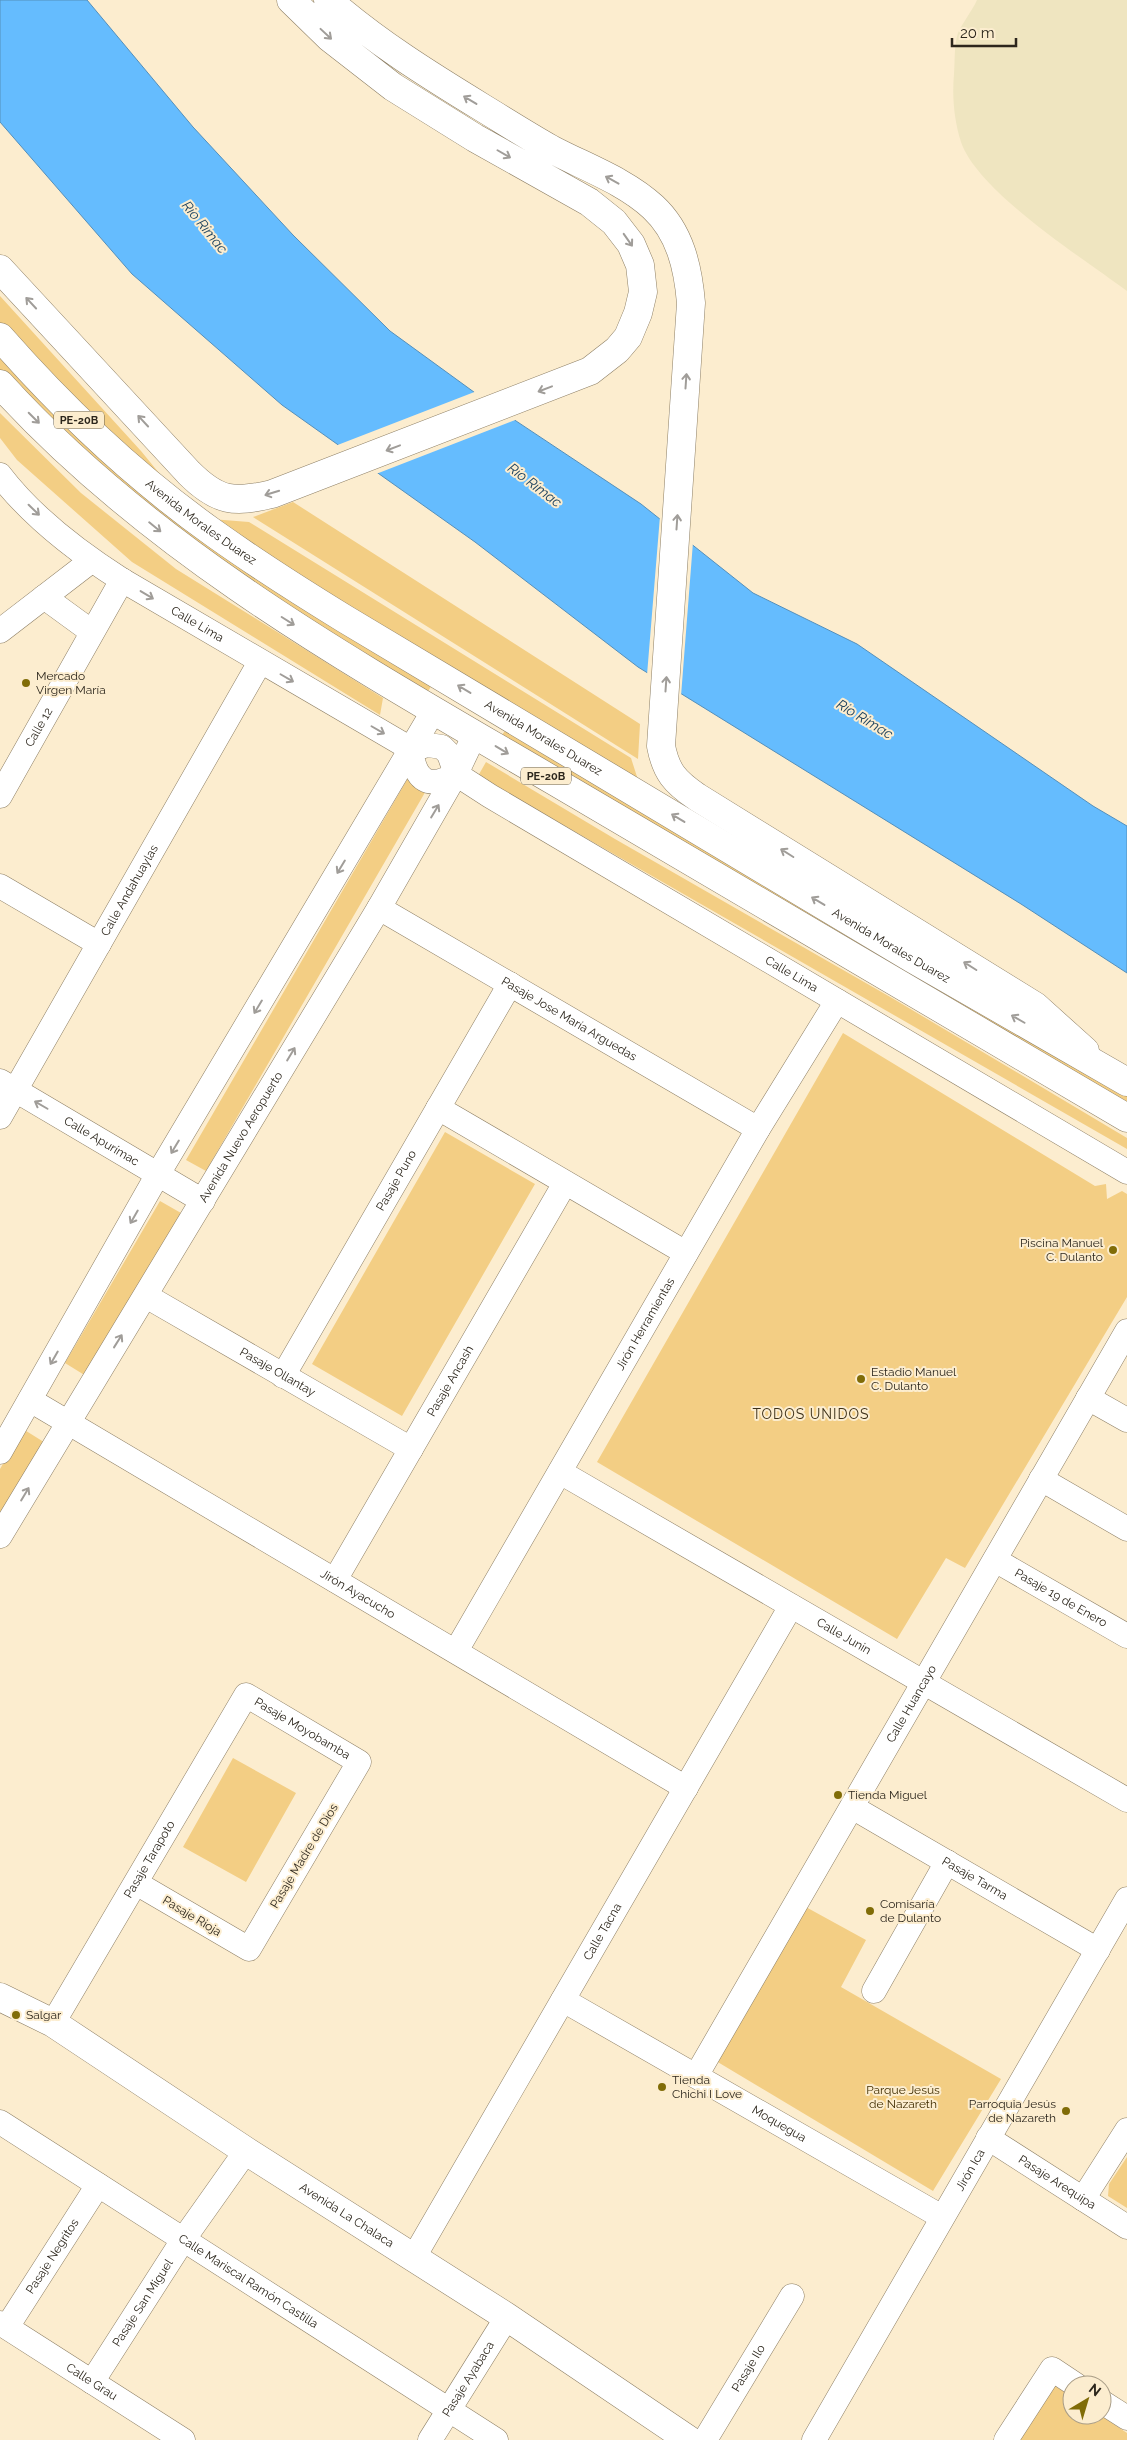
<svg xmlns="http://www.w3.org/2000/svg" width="1127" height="2440" font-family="Raleway,sans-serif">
<rect width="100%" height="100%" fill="#fcedcf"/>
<path fill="#f3ce84" d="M 0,296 L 141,451 L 177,495 L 14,341 L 0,323 Z
M 0,356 L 64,417 L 435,680 L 427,693 L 242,582 L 110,481 L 0,370 Z
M 0,413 L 81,493 L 176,569 L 383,698 L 380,715 L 132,562 L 17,460 L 0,438 Z
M 293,502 L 640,724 L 638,759 L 253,517 Z
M 211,519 L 249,522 L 631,758 L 639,783 L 318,590 Z
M 505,731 L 721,852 L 1127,1093 L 1127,1102 L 848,938 L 640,825 L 496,742 Z
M 486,762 L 615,839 L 892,998 L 1127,1138 L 1127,1149 L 478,776 Z
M 408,778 L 427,789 L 206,1171 L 186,1160 Z
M 843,1033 L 1095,1186 L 1106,1184 L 1107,1199 L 1122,1191 L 1127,1194 L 1127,1297 L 965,1568 L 946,1558 L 897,1639 L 597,1462 Z
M 445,1132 L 535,1184 L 402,1416 L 312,1364 Z
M 160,1201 L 181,1213 L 86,1376 L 65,1363 Z
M 23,1429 L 47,1444 L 0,1525 L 0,1469 Z
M 233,1758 L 296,1793 L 246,1882 L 183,1847 Z
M 804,1906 L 866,1940 L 841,1987 L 1001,2079 L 933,2191 L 716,2061 Z
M 1127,2157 L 1127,2208 L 1108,2196 L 1109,2184 Z
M 1049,2382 L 1072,2397 L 1072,2415 L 1100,2415 L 1127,2433 L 1127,2440 L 1011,2440 Z"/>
<path fill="#efe5c0" d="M 977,0 L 1127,0 L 1127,291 C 1084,259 978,192 961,142 C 954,120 952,97 954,74 C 955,62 954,44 958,33 C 962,24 973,9 977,0 Z"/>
<path fill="#65bcfe" stroke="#548fba" d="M 0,0 L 87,0 L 193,127 L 293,235 L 390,331 L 489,403 L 641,504 L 753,593 L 857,644 L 1093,806 L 1127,826 L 1127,973 L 1021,904 L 638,667 L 475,542 L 282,405 L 132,274 L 0,122 Z"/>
<path fill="#fcedcf" d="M 477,391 L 518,419 L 376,474 L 335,446 Z
M 660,516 L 693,542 L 681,696 L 647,675 Z"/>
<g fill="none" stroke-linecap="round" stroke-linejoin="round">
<defs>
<g id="minor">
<path id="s1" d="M 0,475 C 32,517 78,552 122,580 L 411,749 L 428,745 L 442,747 L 449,754 L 456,774 L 490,796 L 1127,1172"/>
<path d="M 44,597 L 92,632"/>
<path d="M 0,631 L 91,561"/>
<path d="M 411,749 C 415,781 428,790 456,774"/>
<path id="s2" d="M 0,796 L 122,580"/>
<path d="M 0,886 L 99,944"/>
<path id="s3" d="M 379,908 L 758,1129"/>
<path id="s4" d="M 0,1081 L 203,1201"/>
<path d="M 438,1108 L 686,1253"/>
<path id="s5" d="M 0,1117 L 260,662"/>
<path id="s6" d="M 146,1296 L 411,1449"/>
<path id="s7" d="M 283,1376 L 510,984"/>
<path d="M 1088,1398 L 1127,1420"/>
<path id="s8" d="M 30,1400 L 686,1788"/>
<path d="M 0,1452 L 158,1174 L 434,710"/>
<path id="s9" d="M 560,1472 L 1127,1800"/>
<path d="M 1041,1479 L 1127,1529"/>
<path id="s10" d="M 0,1536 L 379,908 L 456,774 L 475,734"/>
<path id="s11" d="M 995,1560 L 1127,1636"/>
<path id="s12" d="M 335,1580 L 565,1183"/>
<path id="s13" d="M 456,1651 L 758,1129 L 837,1001"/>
<path id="s14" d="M 852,1807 L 1098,1950"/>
<path d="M 874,1991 L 947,1862"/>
<path id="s15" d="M 563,2000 L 942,2217"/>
<path id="s16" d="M 53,2023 L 246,1695 L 359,1762 L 249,1949 L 136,1883"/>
<path id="s17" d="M 696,2076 L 1127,1331"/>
<path id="s18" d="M 0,2122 L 496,2440"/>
<path id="s19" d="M 988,2138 L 1127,2227"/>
<path d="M 1083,2199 L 1127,2130"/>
<path id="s20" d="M 414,2257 L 791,1606"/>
<path id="s21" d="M 0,2323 L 183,2440"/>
<path id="s22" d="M 7,2327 L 98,2185"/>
<path id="s23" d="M 92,2382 L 183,2240 L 246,2151"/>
<path d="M 1102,2402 L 1127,2418"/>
<path id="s24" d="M 430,2440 L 507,2317"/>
<path id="s25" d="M 705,2440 L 792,2296"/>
<path id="s26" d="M 814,2440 L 1127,1899"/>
<path d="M 1006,2440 L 1052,2369 L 1076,2385"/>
</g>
<g id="tertiary">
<path id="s27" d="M 0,1997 L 53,2023 L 246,2151 L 507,2317 L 689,2440"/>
</g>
<path id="primary" d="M 328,0 C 376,42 429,75 483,108 C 506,122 528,136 551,149 C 585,167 625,181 653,207 C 680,232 688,267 691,303 L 661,746 C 666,772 675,782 697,797 L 1035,1006 L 1085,1051
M 0,269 L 189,473 C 218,502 234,503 272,494 L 590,371 L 617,350 L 628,337 L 638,313 L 643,292 L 640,265 L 631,244 L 614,222 L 589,202 L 475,138 L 393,87 L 330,38 L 291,0"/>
<g id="trunk">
<path id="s28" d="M 0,337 C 64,410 136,478 215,534 C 257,564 301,592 345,619 L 913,959 L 1127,1082"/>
<path d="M 0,384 C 154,554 358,666 554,781 C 745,893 936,1006 1127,1118"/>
</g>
</defs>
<use href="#minor" stroke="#8d7f65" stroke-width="25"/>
<use href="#tertiary" stroke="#8d7f65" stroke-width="29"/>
<use href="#primary" stroke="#8d7f65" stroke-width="29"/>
<use href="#trunk" stroke="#8d7f65" stroke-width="29"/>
<use href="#minor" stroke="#fff" stroke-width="24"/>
<use href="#tertiary" stroke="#fff" stroke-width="28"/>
<use href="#primary" stroke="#fff" stroke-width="28"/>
<use href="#trunk" stroke="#fff" stroke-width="28"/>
</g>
<defs><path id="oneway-shaft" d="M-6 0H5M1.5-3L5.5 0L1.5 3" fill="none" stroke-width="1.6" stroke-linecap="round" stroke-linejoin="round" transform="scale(1.25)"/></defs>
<g stroke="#a09d99">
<use href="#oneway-shaft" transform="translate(326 34) rotate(43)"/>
<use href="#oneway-shaft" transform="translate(470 100) rotate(-149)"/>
<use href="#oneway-shaft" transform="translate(504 154) rotate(30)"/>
<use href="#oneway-shaft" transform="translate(612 180) rotate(-151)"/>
<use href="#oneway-shaft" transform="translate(628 240) rotate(55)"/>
<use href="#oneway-shaft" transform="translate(31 303) rotate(-133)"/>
<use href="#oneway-shaft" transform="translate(686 381) rotate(-86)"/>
<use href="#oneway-shaft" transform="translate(545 389) rotate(159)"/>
<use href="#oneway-shaft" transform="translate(34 418) rotate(45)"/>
<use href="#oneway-shaft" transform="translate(143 421) rotate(-133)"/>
<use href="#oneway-shaft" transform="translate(393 448) rotate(159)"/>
<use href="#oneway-shaft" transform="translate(272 493) rotate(163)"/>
<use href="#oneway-shaft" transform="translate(34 510) rotate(44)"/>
<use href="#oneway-shaft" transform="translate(677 522) rotate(-86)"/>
<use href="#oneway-shaft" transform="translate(155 527) rotate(39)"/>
<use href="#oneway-shaft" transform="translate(147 595) rotate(31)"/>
<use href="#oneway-shaft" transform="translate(288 621) rotate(32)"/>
<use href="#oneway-shaft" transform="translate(287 678) rotate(30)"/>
<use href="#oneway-shaft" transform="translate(666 684) rotate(-86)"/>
<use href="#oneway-shaft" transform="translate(464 689) rotate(-149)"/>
<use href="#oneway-shaft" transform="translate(378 730) rotate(30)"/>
<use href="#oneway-shaft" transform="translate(502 750) rotate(31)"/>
<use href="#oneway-shaft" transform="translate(435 811) rotate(-59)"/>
<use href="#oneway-shaft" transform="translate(678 818) rotate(-149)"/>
<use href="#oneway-shaft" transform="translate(787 853) rotate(-148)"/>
<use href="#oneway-shaft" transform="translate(341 867) rotate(121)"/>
<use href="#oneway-shaft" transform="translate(818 901) rotate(-149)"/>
<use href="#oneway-shaft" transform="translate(970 966) rotate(-148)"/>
<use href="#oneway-shaft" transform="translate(258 1007) rotate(121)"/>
<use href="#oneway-shaft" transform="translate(1018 1019) rotate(-150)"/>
<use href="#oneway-shaft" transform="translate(291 1054) rotate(-59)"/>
<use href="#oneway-shaft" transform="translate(41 1105) rotate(-150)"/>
<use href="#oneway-shaft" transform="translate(175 1147) rotate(121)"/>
<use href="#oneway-shaft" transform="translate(134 1217) rotate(120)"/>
<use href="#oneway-shaft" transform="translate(118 1341) rotate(-58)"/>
<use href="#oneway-shaft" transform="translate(54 1358) rotate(120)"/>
<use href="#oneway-shaft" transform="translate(25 1494) rotate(-59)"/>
</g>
<g fill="#806c07" stroke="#fcedcf" stroke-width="2">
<circle cx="26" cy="683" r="5"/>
<circle cx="1113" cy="1250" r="5"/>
<circle cx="861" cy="1379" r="5"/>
<circle cx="838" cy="1795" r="5"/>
<circle cx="870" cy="1911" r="5"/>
<circle cx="16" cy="2015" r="5"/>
<circle cx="662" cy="2087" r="5"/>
<circle cx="1066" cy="2111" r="5"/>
</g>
<g text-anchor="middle" stroke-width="4" stroke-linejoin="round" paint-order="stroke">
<g fill="#fcedcf" stroke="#6a6252" stroke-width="1">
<rect x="54" y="411.5" width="50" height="17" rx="4"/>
<rect x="521" y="767.5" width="50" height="17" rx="4"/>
</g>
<g font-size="11" font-weight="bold" fill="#2c261c">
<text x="79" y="424">PE-20B</text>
<text x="546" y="780">PE-20B</text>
</g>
<g font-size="12" fill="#2c261c" stroke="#fcedcf">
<text dy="4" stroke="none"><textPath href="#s28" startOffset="274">Avenida Morales Duarez</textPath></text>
<text dy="4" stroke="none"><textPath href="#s1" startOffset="249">Calle Lima</textPath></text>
<text dy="4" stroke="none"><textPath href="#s2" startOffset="79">Calle 12</textPath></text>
<text dy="4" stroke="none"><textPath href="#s28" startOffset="679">Avenida Morales Duarez</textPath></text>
<text dy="4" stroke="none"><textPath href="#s5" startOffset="261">Calle Andahuaylas</textPath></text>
<text dy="4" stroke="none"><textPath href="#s28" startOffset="1084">Avenida Morales Duarez</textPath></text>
<text dy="4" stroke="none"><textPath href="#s1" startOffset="950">Calle Lima</textPath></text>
<text dy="4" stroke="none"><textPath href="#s3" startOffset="220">Pasaje Jose María Arguedas</textPath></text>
<text dy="4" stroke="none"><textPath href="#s10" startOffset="466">Avenida Nuevo Aeropuerto</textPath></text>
<text dy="4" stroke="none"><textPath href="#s4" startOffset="118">Calle Apurímac</textPath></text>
<text dy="4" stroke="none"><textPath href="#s7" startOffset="226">Pasaje Puno</textPath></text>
<text dy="4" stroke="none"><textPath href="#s13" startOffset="378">Jirón Herramientas</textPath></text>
<text dy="4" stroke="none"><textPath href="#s6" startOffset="152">Pasaje Ollantay</textPath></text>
<text dy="4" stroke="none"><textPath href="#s12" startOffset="230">Pasaje Ancash</textPath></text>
<text dy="4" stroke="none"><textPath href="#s8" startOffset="381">Jirón Ayacucho</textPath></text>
<text dy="4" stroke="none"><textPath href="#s11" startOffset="76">Pasaje 19 de Enero</textPath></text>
<text dy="4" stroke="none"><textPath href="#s9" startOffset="328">Calle Junin</textPath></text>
<text dy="4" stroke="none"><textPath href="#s17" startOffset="430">Calle Huancayo</textPath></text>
<text dy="4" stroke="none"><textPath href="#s16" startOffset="446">Pasaje Moyobamba</textPath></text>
<text transform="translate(304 1856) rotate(-59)" y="4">Pasaje Madre de Dios</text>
<text dy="4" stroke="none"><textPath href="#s16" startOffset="190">Pasaje Tarapoto</textPath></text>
<text dy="4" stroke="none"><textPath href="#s14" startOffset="142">Pasaje Tarma</textPath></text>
<text transform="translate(192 1916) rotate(31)" y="4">Pasaje Rioja</text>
<text dy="4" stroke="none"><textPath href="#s20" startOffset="376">Calle Tacna</textPath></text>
<text dy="4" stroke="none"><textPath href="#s15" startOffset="249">Moquegua</textPath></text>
<text dy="4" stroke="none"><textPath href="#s26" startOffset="312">Jirón Ica</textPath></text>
<text dy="4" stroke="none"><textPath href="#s19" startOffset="82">Pasaje Arequipa</textPath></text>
<text dy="4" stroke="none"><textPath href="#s27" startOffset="410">Avenida La Chalaca</textPath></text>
<text dy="4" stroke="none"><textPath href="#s22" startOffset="84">Pasaje Negritos</textPath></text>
<text dy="4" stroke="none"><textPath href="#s18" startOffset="295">Calle Mariscal Ramón Castilla</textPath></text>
<text dy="4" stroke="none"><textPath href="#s23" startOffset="94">Pasaje San Miguel</textPath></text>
<text dy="4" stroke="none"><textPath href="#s25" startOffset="84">Pasaje Ilo</textPath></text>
<text dy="4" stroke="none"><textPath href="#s24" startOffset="72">Pasaje Ayabaca</textPath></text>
<text dy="4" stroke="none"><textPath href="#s21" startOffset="109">Calle Grau</textPath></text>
</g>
<g font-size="12" fill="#2c261c" stroke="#fcedcf" text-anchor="start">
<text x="36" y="680">Mercado<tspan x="36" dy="14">Virgen María</tspan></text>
<text x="1103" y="1247" text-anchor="end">Piscina Manuel<tspan x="1103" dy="14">C. Dulanto</tspan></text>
<text x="871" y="1376">Estadio Manuel<tspan x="871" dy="14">C. Dulanto</tspan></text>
<text x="848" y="1799">Tienda Miguel</text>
<text x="880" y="1908">Comisaría<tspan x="880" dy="14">de Dulanto</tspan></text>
<text x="26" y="2019">Salgar</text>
<text x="672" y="2084">Tienda<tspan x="672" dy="14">Chichi I Love</tspan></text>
<text x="1056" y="2108" text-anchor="end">Parroquia Jesús<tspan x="1056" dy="14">de Nazareth</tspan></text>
</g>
<g font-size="12" fill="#402d01" stroke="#fcedcf">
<text x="903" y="2094">Parque Jesús<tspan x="903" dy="14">de Nazareth</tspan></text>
</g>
<g font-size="14" font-style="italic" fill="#20445f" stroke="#fcedcf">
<text transform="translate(205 227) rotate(51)" y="5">Río Rímac</text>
<text transform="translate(535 485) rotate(37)" y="5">Río Rímac</text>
<text transform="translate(865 719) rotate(31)" y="5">Río Rímac</text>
</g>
<g font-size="14" letter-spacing="1" fill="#3d3018" stroke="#fcedcf">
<text x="811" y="1419">TODOS UNIDOS</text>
</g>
</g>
<g transform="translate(1087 2400) rotate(38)"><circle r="24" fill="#fcedcf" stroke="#a99d87"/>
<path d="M0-4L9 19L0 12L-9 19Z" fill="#806c07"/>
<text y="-8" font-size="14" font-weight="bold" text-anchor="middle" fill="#2c261c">N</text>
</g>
<path d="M952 38v8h64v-8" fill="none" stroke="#2c261c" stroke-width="2.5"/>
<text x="960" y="38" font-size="15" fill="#2c261c" stroke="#fcedcf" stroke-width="4" paint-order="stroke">20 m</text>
</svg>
